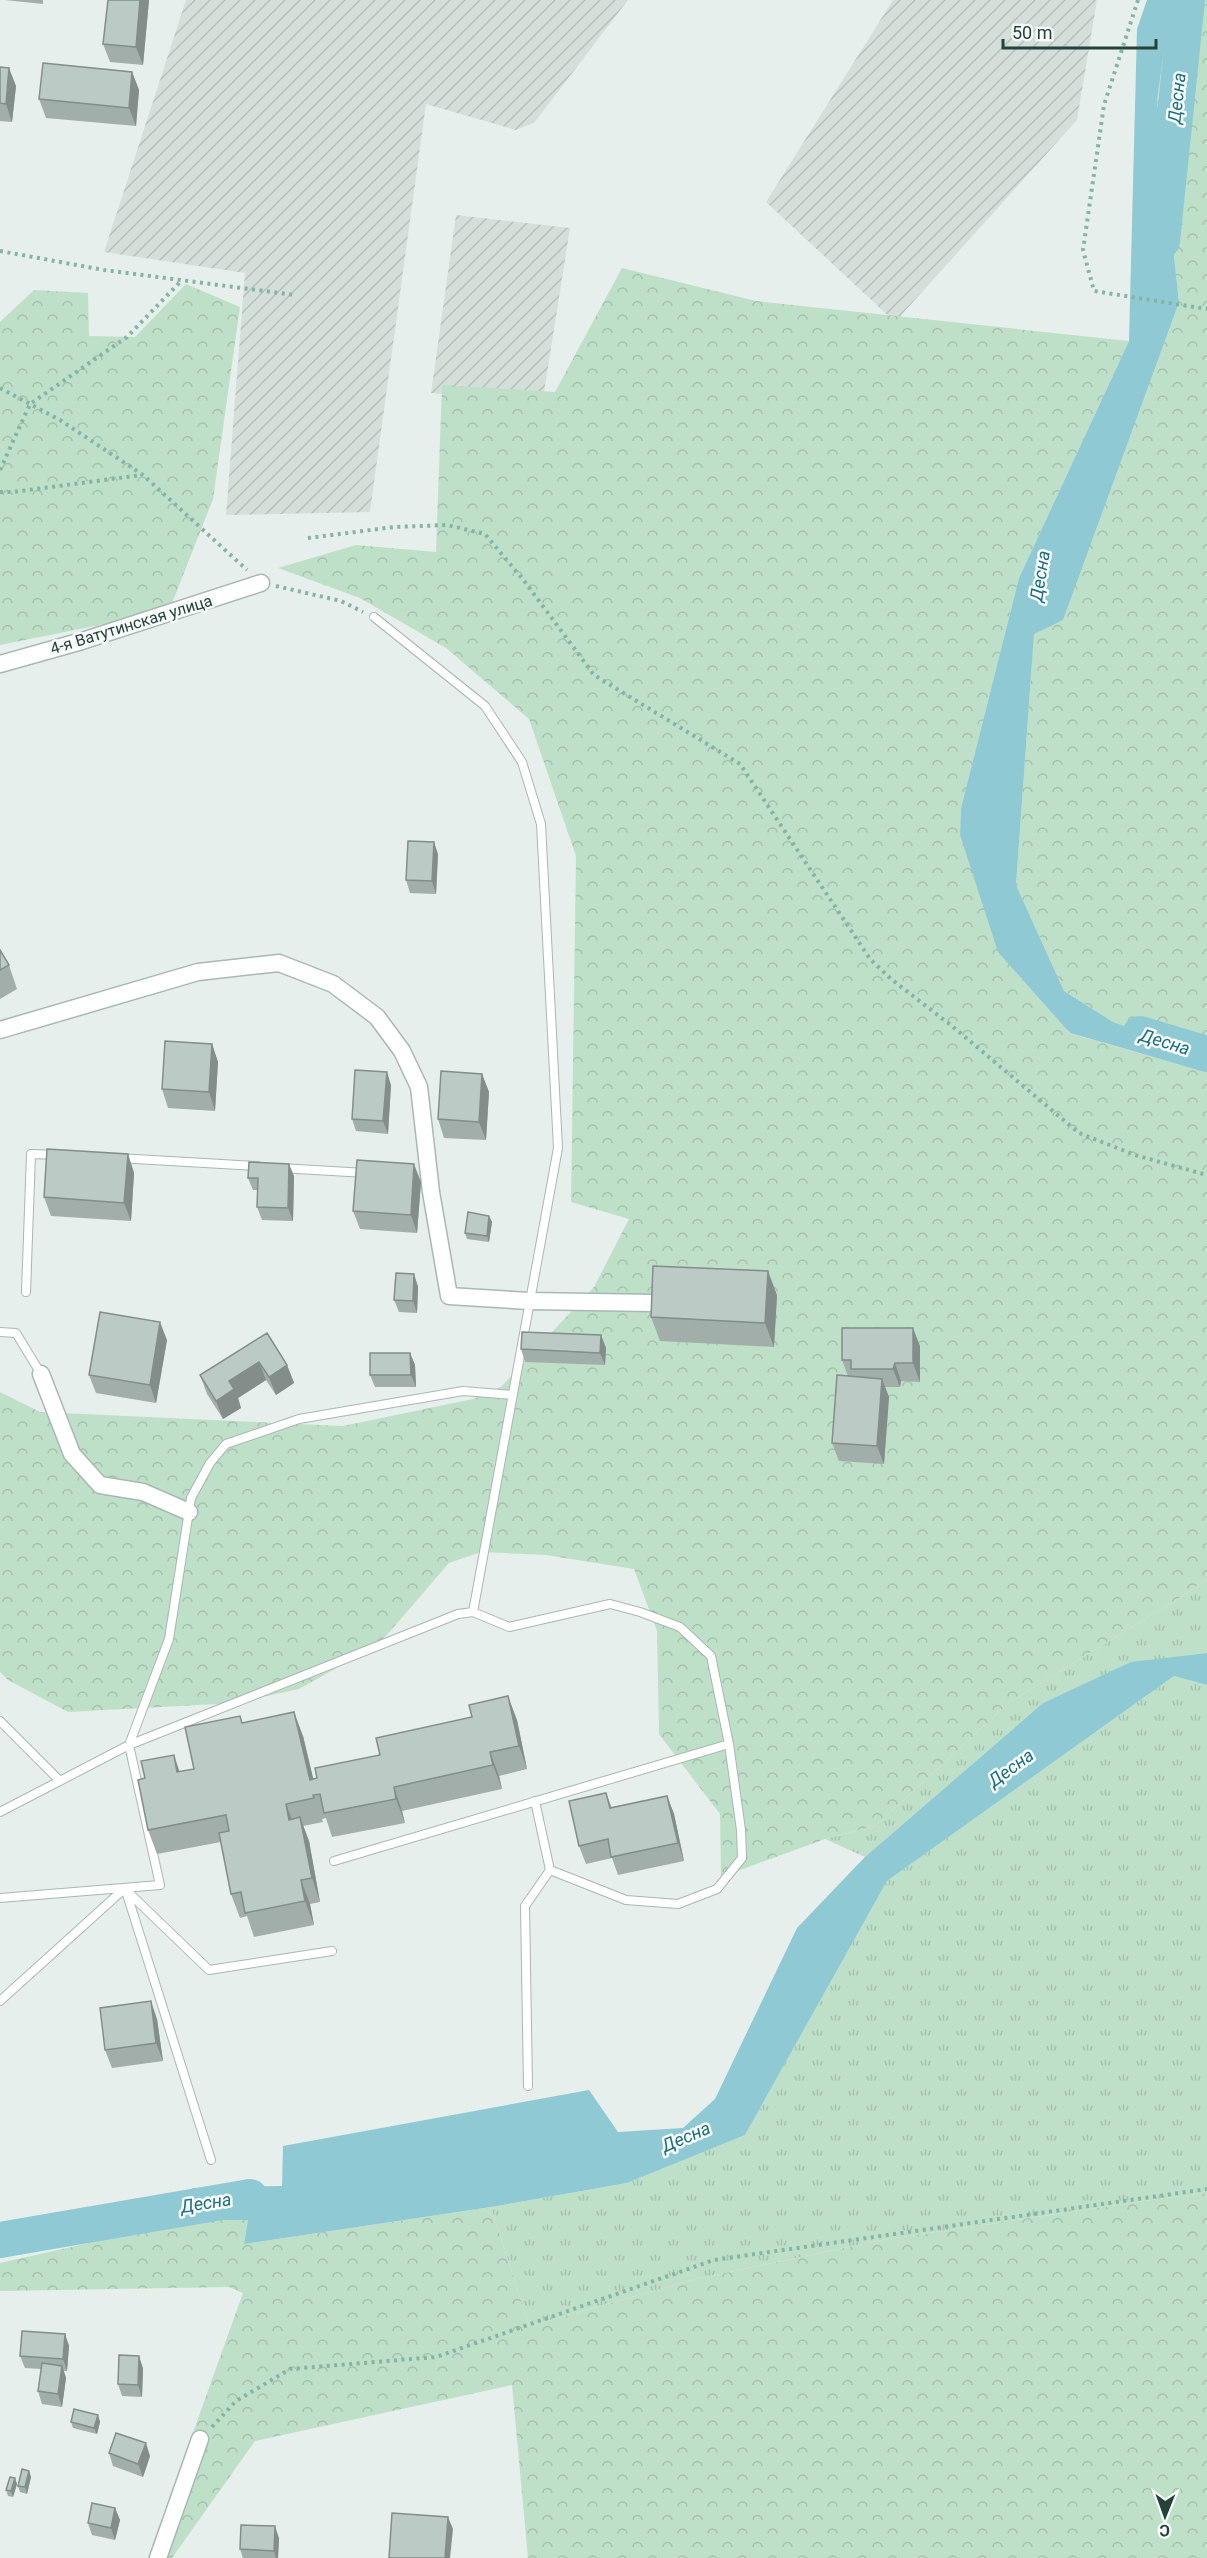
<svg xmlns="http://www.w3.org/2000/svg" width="1207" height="2558" font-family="Roboto,sans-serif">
<defs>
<pattern id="industrial-furrows" width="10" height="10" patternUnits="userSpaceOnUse" patternTransform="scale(1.5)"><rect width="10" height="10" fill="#d4dfda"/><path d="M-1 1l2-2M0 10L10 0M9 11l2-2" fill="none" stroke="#b6c1bc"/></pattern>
<pattern id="grass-tufts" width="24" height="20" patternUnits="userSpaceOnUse" patternTransform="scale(1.5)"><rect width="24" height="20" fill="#bfe0c8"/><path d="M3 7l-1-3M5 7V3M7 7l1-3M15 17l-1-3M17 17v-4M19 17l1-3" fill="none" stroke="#a4c1ad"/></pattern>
<pattern id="forest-crowns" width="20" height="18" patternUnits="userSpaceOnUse" patternTransform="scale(1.5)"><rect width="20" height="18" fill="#bfe0c8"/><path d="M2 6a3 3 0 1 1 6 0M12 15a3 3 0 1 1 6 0" fill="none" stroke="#a4c1ad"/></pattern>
</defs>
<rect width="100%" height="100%" fill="#e6efeb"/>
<path fill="url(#industrial-furrows)" d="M 186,0 L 628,0 L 534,123 L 516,130 L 426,104 L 370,512 L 226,515 L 245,273 L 104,252 Z
M 893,0 L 1097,0 L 1077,120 L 895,322 L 766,202 Z
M 456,215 L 570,228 L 542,405 L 431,393 Z"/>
<path fill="url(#grass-tufts)" d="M 1207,1579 L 1207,1653 L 1131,1663 L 1043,1703 L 865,1857 L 825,1839 L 875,1826 L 1010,1702 L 1181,1597 Z
M 1174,1676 L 1207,1685 L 1207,2193 L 1165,2198 L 882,2240 L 692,2280 L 529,2326 L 491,2207 L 627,2183 L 745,2135 L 887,1881 Z"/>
<path fill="url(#forest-crowns)" d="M 1184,0 L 1207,0 L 1207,1056 L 1113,1022 L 1064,991 L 1016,885 L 1034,633 L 1179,302 L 1157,100 L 1166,37 Z
M 622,268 L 756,301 L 1129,341 L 1019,578 L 961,808 L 960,835 L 1069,1033 L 1207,1072 L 1207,1579 L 1181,1597 L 1010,1702 L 875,1826 L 825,1839 L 721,1877 L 720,1814 L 659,1734 L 657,1631 L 634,1569 L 546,1555 L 481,1552 L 449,1563 L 386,1636 L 358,1656 L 299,1689 L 235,1703 L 68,1712 L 8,1680 L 0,1672 L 0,1392 L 40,1412 L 343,1426 L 473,1399 L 502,1386 L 594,1287 L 629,1219 L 571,1202 L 576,856 L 529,719 L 446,648 L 360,598 L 278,568 L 356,545 L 436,552 L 442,385 L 555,392 Z
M 186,284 L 240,307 L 213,499 L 169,611 L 0,645 L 0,322 L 34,290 L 88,293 L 89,336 L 135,337 Z
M 1207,2193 L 1207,2558 L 528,2558 L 512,2385 L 255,2441 L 172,2558 L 148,2558 L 243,2293 L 229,2287 L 0,2291 L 0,2263 L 169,2225 L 211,2220 L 248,2220 L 244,2244 L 491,2207 L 529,2326 L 692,2280 L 882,2240 L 1165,2198 Z"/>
<path fill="#8ec9d4" d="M 1147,0 L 1184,0 L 1166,37 L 1157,100 L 1179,302 L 1063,620 L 1034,634 L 1016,885 L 1064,991 L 1113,1022 L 1207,1056 L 1207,1072 L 1070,1033 L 998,952 L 960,835 L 961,808 L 1019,578 L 1129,341 L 1137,29 Z
M 1207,1653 L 1207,1685 L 1174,1676 L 887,1881 L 745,2135 L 627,2183 L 491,2207 L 244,2244 L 248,2220 L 211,2220 L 192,2188 L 282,2186 L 283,2146 L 589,2090 L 618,2132 L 683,2128 L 715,2099 L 797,1928 L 865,1857 L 1043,1703 L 1131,1662 Z"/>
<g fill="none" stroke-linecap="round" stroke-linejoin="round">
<path stroke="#8ec9d4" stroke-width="36" d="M 1162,241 L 1187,0
M 1140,1034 L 1207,1054
M 0,2240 L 250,2197"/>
<defs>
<path id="service" d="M 118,1158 L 258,1166
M 280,1168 L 366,1173
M 26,1292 L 31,1154 L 57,1155
M 0,1332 L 16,1333 L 41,1374
M 0,1721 L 60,1781
M 0,1812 L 129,1745 L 169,1639 L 191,1498 L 210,1463 L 226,1444 L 299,1419 L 463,1391 L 512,1395
M 334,1861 L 729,1744 L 711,1656 L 680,1627 L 640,1612 L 610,1604 L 509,1627 L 473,1612
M 550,1870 L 626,1900 L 678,1904 L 717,1889 L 742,1858 L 741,1830 L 729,1744
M 125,1888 L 211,2160
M 127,1891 L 209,1970 L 332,1951
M 0,1898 L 160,1885 L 129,1745 L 458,1614 L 473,1612 L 558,1148 L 541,824 L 522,762 L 485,706 L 374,617
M 0,2001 L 124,1889
M 528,2086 L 525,1906 L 550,1870 L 535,1801"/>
<path id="minor" d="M 0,664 L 82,641 L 261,583
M 0,1030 L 198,972 L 279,963 L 333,984 L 377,1017 L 402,1051 L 419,1087 L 431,1192 L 449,1296 L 529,1301 L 653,1303
M 41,1374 L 72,1454 L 100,1485 L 143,1492 L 189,1512
M 158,2558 L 200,2439"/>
</defs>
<use href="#service" stroke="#a8b8b2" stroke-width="10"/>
<use href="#minor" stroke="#a8b8b2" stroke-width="19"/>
<path stroke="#86b3a5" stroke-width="4" stroke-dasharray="3 4.5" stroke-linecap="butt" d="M 1138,0 L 1104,105 L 1083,250 L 1094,291 L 1207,309
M 0,251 L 104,270 L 295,295
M 0,388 L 60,420 L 143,475 L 247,570
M 0,470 L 30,404 L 127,337 L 182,280
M 0,492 L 13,492 L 142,475
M 308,538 L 394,527 L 447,525 L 485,534 L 525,582 L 594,675 L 740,764 L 870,959 L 891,979 L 952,1026 L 1079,1133 L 1135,1155 L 1207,1175
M 276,586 L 341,601 L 363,612
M 212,2427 L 236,2401 L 290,2369 L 436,2357 L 714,2260 L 1207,2189"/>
<use href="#service" stroke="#fff" stroke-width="8"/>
<use href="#minor" stroke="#fff" stroke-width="16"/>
</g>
<path fill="#a1aea9" d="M 5,0 L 43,0 L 43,4 Z
M 108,0 L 149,0 L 143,65 L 110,62 L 103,44 Z
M 0,67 L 16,86 L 12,122 L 0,121 Z
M 132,72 L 139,90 L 136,126 L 46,118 L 39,99 Z
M 438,854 L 436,894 L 410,893 L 406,880 Z
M 0,950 L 9,965 L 17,989 L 0,999 Z
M 212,1044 L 218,1062 L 215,1111 L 168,1108 L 162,1089 Z
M 482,1074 L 489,1092 L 486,1140 L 444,1138 L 438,1119 Z
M 391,1085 L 388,1134 L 356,1131 L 352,1119 Z
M 128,1154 L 134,1173 L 131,1221 L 51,1216 L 44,1197 Z
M 294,1176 L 293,1221 L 262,1220 L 257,1207 L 258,1190 L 253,1190 L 248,1178 Z
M 421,1182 L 417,1233 L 360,1229 L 353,1211 Z
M 489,1216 L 492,1222 L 489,1242 L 467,1239 L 465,1233 Z
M 414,1274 L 418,1287 L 417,1313 L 399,1312 L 394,1300 Z
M 777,1295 L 774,1347 L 660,1341 L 651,1317 Z
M 267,1333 L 287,1365 L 294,1383 L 276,1395 L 266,1380 L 238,1398 L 241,1408 L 223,1419 L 207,1394 L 200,1375 Z
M 601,1335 L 606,1348 L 605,1365 L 525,1362 L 521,1349 Z
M 167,1340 L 156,1403 L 96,1393 L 89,1375 Z
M 920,1346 L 920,1382 L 901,1381 L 900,1387 L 885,1387 L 889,1397 L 884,1464 L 839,1461 L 832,1443 L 848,1376 L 842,1360 Z
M 410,1353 L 415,1365 L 416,1387 L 375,1387 L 370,1375 Z
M 517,1720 L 527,1769 L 499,1776 L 502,1789 L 402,1811 L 405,1823 L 332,1837 L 326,1818 L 322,1819 L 323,1822 L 303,1826 L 309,1841 L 320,1902 L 310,1904 L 314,1925 L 254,1937 L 247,1916 L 240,1918 L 231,1894 L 221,1842 L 157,1854 L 148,1830 L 180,1772 L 194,1769 L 243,1722 L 303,1736 L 313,1779 L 380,1755 Z
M 606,1793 L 612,1808 L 667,1796 L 674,1814 L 684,1861 L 618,1875 L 612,1858 L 586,1864 L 579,1846 Z
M 157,2019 L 163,2061 L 112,2068 L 105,2050 Z
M 65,2334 L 69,2346 L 67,2371 L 64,2371 L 66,2378 L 62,2407 L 42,2404 L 38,2391 L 41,2369 L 25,2368 L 20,2356 Z
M 143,2368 L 142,2397 L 122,2396 L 118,2384 Z
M 98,2415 L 100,2422 L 97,2434 L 73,2428 L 71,2422 Z
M 109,2453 L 150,2456 L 143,2477 L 113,2466 Z
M 29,2471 L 31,2477 L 27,2494 L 20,2492 L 18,2486 Z
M 15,2478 L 17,2484 L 13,2497 L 8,2496 L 6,2490 Z
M 115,2508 L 120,2520 L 115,2540 L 92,2535 L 88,2523 Z
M 279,2538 L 278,2558 L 243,2558 L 240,2549 Z"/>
<path fill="#838d89" d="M 140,0 L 149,0 L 143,65 L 136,47 Z
M 9,68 L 16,86 L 12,122 L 6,104 Z
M 132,72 L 139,90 L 136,126 L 129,108 Z
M 434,842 L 438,854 L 436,894 L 432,881 Z
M 212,1044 L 218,1062 L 215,1111 L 209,1092 Z
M 387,1072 L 391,1085 L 388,1134 L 383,1121 Z
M 482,1074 L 489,1092 L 486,1140 L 479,1122 Z
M 128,1154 L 134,1173 L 131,1221 L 124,1203 Z
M 289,1164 L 294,1176 L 293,1221 L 288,1208 Z
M 414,1164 L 421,1182 L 417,1233 L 411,1215 Z
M 489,1216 L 492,1222 L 489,1242 L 487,1236 Z
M 768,1271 L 777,1295 L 774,1347 L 765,1323 Z
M 414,1274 L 418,1287 L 417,1313 L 413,1301 Z
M 160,1322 L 167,1340 L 156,1403 L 150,1385 Z
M 913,1328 L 920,1346 L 920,1382 L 913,1363 Z
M 601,1335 L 606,1348 L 605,1365 L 600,1353 Z
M 410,1353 L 415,1365 L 416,1387 L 411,1375 Z
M 259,1362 L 266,1380 L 238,1398 L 241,1408 L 223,1419 L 216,1401 L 229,1381 Z
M 895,1363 L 901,1381 L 900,1387 L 893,1369 Z
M 287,1365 L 294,1383 L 276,1395 L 269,1377 Z
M 882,1379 L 889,1397 L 884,1464 L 877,1446 Z
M 508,1696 L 517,1720 L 527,1769 L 519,1746 Z
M 294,1712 L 303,1736 L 317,1794 L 310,1780 Z
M 490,1752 L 499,1776 L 502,1789 L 493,1765 Z
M 174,1755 L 182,1779 L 177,1772 Z
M 394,1787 L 402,1811 L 405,1823 L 396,1799 Z
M 667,1796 L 674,1814 L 684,1861 L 678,1843 Z
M 286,1804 L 295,1828 L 289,1820 Z
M 300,1817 L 309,1841 L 320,1902 L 312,1878 Z
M 301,1880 L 310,1904 L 314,1925 L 305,1901 Z
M 151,2001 L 157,2019 L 163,2061 L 156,2043 Z
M 65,2334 L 69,2346 L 67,2371 L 63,2359 Z
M 139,2356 L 143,2368 L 142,2397 L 138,2385 Z
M 62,2366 L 66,2378 L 62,2407 L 58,2394 Z
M 98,2415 L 100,2422 L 97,2434 L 94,2428 Z
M 146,2443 L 150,2456 L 143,2477 L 138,2464 Z
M 29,2471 L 31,2477 L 27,2494 L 25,2487 Z
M 15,2478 L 17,2484 L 13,2497 L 11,2491 Z
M 115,2508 L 120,2520 L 115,2540 L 111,2528 Z
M 448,2517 L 453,2529 L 450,2558 L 445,2558 Z
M 275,2526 L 279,2538 L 278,2558 L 276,2558 L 274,2551 Z"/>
<path fill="#bbcac4" stroke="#838d89" stroke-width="1.5" d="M 108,0 L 140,0 L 136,47 L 103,44 Z
M 43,63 L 132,72 L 129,108 L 39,99 Z
M 0,67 L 9,68 L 6,104 L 0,103 Z
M 408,841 L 434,842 L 432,881 L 406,880 Z
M 0,950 L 9,965 L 0,970 Z
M 165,1041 L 212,1044 L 209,1092 L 162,1089 Z
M 355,1070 L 387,1072 L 383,1121 L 352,1119 Z
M 441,1071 L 482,1074 L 479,1122 L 438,1119 Z
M 47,1149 L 128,1154 L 124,1203 L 44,1197 Z
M 357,1160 L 414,1164 L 411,1215 L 353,1211 Z
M 249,1162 L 289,1164 L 288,1208 L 257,1207 L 258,1178 L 248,1178 Z
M 468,1212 L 489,1216 L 487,1236 L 465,1233 Z
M 653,1266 L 768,1271 L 765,1323 L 651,1317 Z
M 396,1273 L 414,1274 L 413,1301 L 394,1300 Z
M 100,1312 L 160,1322 L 150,1385 L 89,1375 Z
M 842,1328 L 913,1328 L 913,1363 L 895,1363 L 893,1369 L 851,1369 L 851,1360 L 842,1360 Z
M 522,1332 L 601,1335 L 600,1353 L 521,1349 Z
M 267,1333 L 287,1365 L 269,1377 L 259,1362 L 229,1381 L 234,1389 L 216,1401 L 200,1375 Z
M 370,1353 L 410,1353 L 411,1375 L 370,1375 Z
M 837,1375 L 882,1379 L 877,1446 L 832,1443 Z
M 508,1696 L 519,1746 L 490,1752 L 493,1765 L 394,1787 L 396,1799 L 324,1813 L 320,1794 L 313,1795 L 314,1798 L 286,1804 L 289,1820 L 300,1817 L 312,1878 L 301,1880 L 305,1901 L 245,1913 L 241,1892 L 231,1894 L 219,1833 L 229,1831 L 226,1815 L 148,1830 L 138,1780 L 145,1778 L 141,1761 L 174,1755 L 177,1772 L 194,1769 L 185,1727 L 240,1716 L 242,1723 L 294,1712 L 310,1780 L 317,1778 L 315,1768 L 380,1755 L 376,1738 L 472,1717 L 469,1705 Z
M 606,1793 L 610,1808 L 667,1796 L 678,1843 L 611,1857 L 608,1839 L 579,1846 L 569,1801 Z
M 151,2001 L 156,2043 L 105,2050 L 100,2008 Z
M 22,2331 L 65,2334 L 63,2359 L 20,2356 Z
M 119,2355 L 139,2356 L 138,2385 L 118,2384 Z
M 42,2363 L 62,2366 L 58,2394 L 38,2391 Z
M 74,2409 L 98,2415 L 94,2428 L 71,2422 Z
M 116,2433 L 146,2443 L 138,2464 L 109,2453 Z
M 22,2469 L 29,2471 L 25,2487 L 18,2486 Z
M 10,2477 L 15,2478 L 11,2491 L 6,2490 Z
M 92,2503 L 115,2508 L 111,2528 L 88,2523 Z
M 392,2513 L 448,2517 L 445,2558 L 389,2558 Z
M 241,2525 L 275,2526 L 274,2551 L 240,2549 Z"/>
<g text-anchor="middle" stroke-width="5" stroke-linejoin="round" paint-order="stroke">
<g font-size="16" fill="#24423a" stroke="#f7fbf9">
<text transform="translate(131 624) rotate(-17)" y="6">4-я Ватутинская улица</text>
</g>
<g font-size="18" font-style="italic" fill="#1c6f80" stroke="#f7fbf9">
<text transform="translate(1177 98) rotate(-84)" y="6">Десна</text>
<text transform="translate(1040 576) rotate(-81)" y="6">Десна</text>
<text transform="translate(1165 1042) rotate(17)" y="6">Десна</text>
<text transform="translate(1011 1768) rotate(-36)" y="6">Десна</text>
<text transform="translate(686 2137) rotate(-23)" y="6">Десна</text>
<text transform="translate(206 2203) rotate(-9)" y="6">Десна</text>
</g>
</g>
<g transform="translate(1165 2516) rotate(181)" stroke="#f7fbf9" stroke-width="4.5" paint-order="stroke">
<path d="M0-4.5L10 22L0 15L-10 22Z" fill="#24423a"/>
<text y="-9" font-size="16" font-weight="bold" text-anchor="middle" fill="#24423a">С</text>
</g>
<path d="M1003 39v9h153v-9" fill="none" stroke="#24423a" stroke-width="3"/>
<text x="1012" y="39" font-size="18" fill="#24423a" stroke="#f7fbf9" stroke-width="4.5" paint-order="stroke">50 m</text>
</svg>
